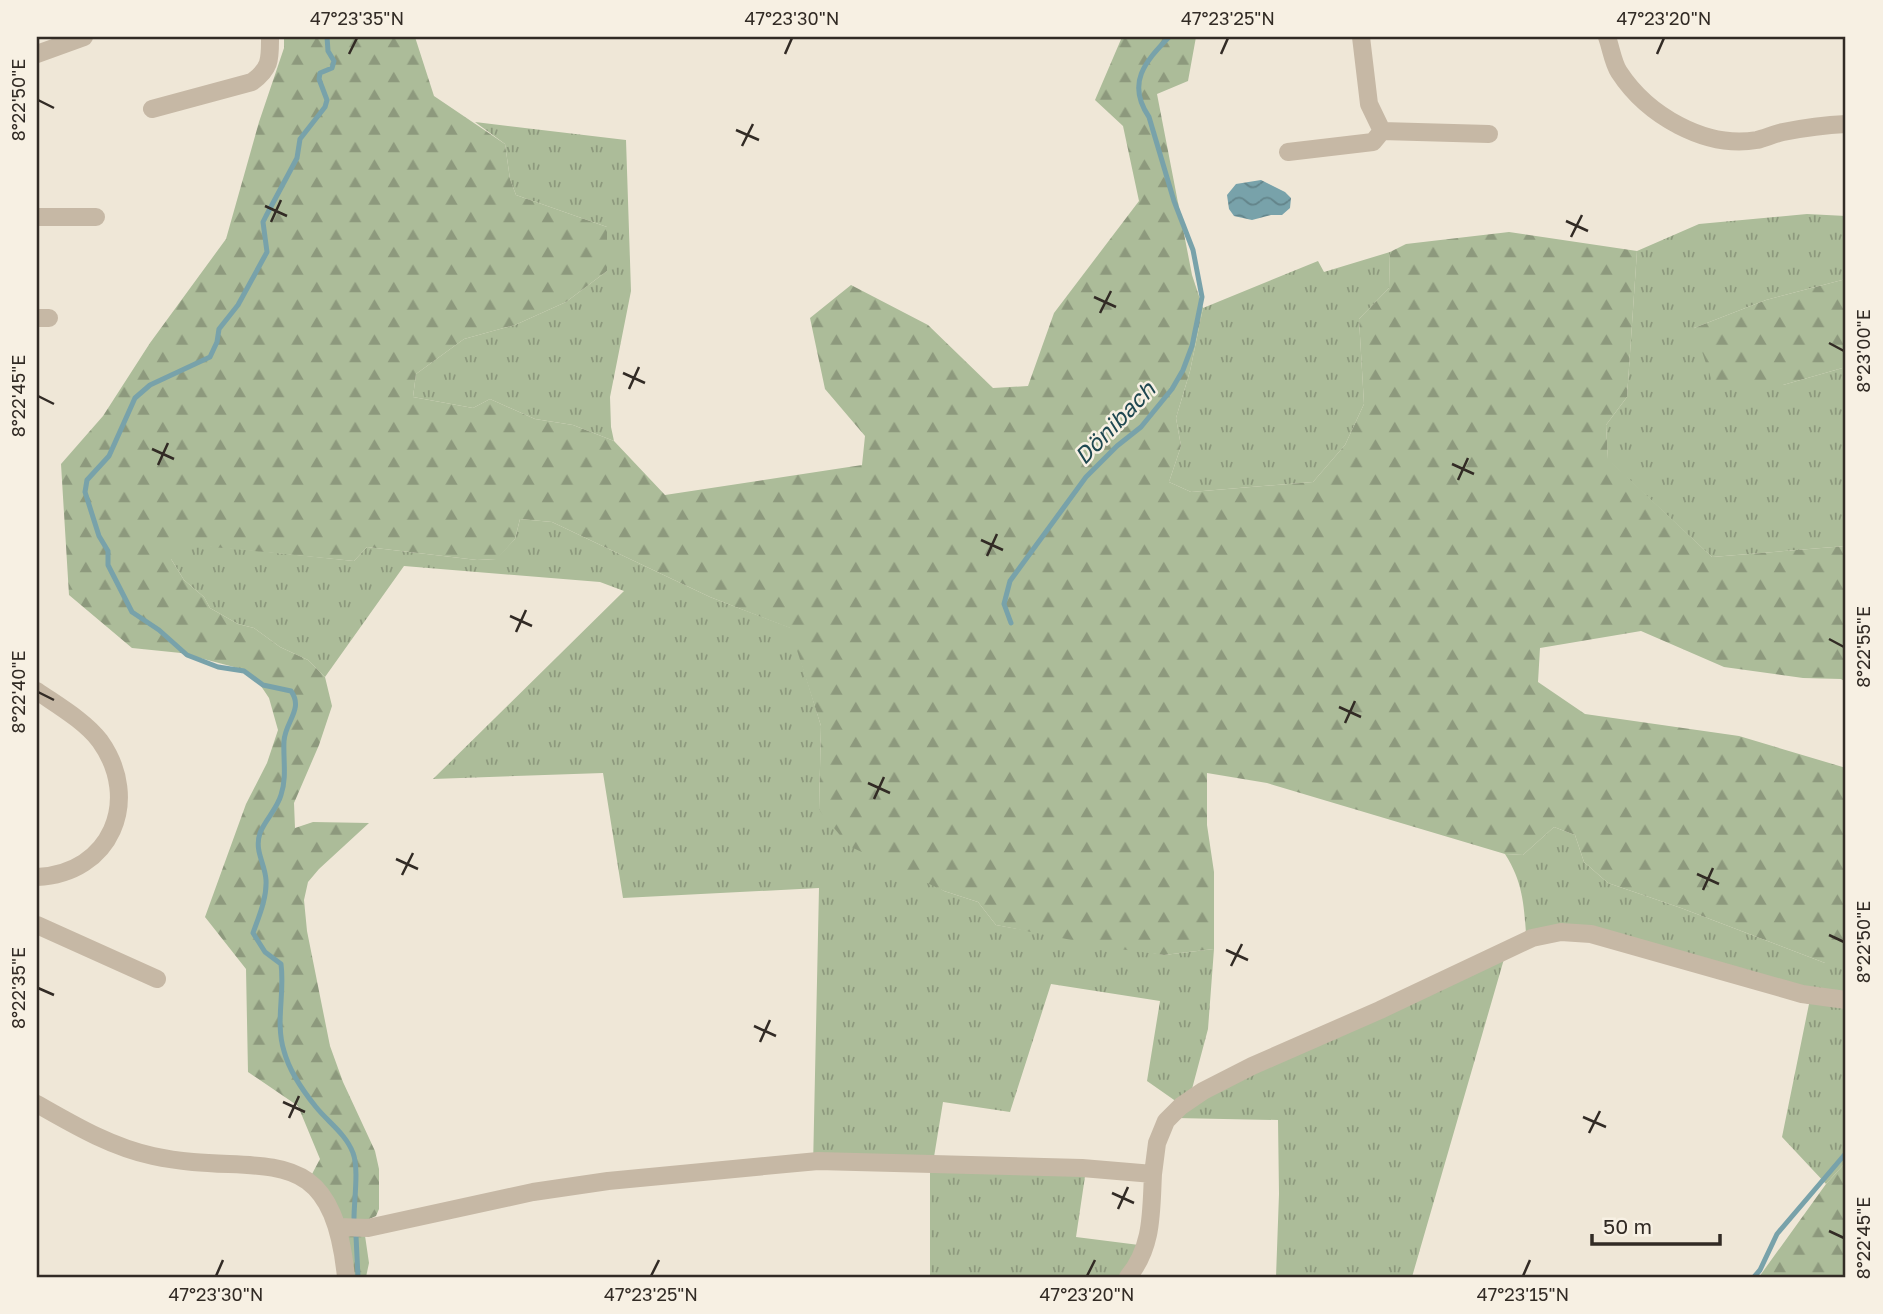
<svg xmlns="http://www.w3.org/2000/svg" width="1883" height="1314" font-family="'Golos Text',sans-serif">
<defs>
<pattern id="grass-tufts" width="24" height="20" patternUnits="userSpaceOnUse" patternTransform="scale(1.75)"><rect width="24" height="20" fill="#acbc99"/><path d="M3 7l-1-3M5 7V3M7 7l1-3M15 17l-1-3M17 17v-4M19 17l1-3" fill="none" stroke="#8d997d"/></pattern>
<pattern id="forest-firs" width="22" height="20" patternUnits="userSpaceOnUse" patternTransform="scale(1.75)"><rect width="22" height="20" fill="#acbc99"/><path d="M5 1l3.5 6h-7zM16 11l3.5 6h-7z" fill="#8d997d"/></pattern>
<pattern id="water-waves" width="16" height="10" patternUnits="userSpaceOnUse" patternTransform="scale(1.75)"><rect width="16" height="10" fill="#78a2aa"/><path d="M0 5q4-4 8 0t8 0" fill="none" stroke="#63848a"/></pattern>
</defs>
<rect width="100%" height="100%" fill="#efe7d7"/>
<path fill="url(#grass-tufts)" d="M 475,122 L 626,140 L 631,291 L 610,397 L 611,427 L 614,441 L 573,425 L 535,419 L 490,399 L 473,408 L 413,397 L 416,374 L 464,339 L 515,325 L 566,302 L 607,271 L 607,227 L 516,195 L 510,179 L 505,144 Z
M 1807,214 L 1846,216 L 1846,279 L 1766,300 L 1694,328 L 1783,385 L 1846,367 L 1846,546 L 1712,557 L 1608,460 L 1606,425 L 1627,397 L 1637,251 L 1699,224 Z
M 1390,252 L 1389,288 L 1359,319 L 1364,404 L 1345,445 L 1313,482 L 1191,492 L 1169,482 L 1181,446 L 1176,418 L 1190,371 L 1203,308 L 1318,261 L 1324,272 Z
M 520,519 L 552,522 L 710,597 L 791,628 L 821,726 L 819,810 L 944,891 L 978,902 L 996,925 L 1164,955 L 1214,949 L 1208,1029 L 1192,1089 L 1504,959 L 1412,1277 L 1276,1277 L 1279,1194 L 1278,1120 L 1175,1118 L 1177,1102 L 1147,1081 L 1160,1001 L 1051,984 L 1010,1112 L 943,1102 L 934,1157 L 1087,1163 L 1076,1237 L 1147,1246 L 1131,1277 L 930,1277 L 930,1170 L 813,1168 L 819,888 L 623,898 L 603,773 L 433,779 L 624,591 L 600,582 L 404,566 L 325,677 L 308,660 L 280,647 L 254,628 L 238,624 L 210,608 L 204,597 L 184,580 L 171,559 L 171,542 L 354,561 L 367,547 L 477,560 L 496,559 L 515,539 Z
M 1554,827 L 1575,835 L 1584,862 L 1608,883 L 1681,908 L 1825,963 L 1846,963 L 1846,1162 L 1826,1184 L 1782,1137 L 1809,1004 L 1592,941 L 1559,939 L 1527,946 C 1524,911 1525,885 1505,854 L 1523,855 Z"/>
<path fill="url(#forest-firs)" d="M 284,37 L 415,37 L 434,96 L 505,144 L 510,179 L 516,195 L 607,227 L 607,271 L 566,302 L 515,325 L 464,339 L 416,374 L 413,397 L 473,408 L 490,399 L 535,419 L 573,425 L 614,441 L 665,495 L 862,465 L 865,436 L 825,389 L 810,318 L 851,285 L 928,325 L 993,388 L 1028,386 L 1054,313 L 1139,201 L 1123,126 L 1095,100 L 1122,37 L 1196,37 L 1188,81 L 1157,94 L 1192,275 L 1203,308 L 1190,371 L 1176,418 L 1181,446 L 1169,482 L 1191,492 L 1313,482 L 1345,445 L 1364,404 L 1359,319 L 1389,288 L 1390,252 L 1406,244 L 1509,232 L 1637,251 L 1627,397 L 1606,425 L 1608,459 L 1712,557 L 1846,546 L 1846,682 L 1841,679 L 1803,678 L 1724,667 L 1641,631 L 1540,648 L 1538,682 L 1585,714 L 1739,736 L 1846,768 L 1846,963 L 1825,963 L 1681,908 L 1608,883 L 1584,862 L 1575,835 L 1554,827 L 1523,855 L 1505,854 L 1267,783 L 1207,773 L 1207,825 L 1214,872 L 1214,949 L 1164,955 L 1112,948 L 996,925 L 978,902 L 944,891 L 849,846 L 819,810 L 821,726 L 790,628 L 710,597 L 552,522 L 520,519 L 515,539 L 497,559 L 477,560 L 367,547 L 354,561 L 172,543 L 171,559 L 184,580 L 204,597 L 210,608 L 238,624 L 254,628 L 280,647 L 308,660 L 325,677 L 332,706 L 319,745 L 294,803 L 295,828 L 313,822 L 369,823 L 319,869 L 308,882 L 304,900 L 307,931 L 330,1046 L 343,1082 L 375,1151 L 379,1169 L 379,1209 L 376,1216 L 363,1222 L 369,1263 L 366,1277 L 349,1277 L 312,1174 L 320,1159 L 298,1106 L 248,1072 L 246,969 L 205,917 L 246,804 L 267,763 L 278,730 L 269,698 L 255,677 L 234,667 L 181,653 L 132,648 L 69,595 L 61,464 L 103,416 L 150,343 L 226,239 L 259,122 L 284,48 Z
M 1846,279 L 1846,367 L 1783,385 L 1712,381 L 1694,328 L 1766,300 Z
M 1846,1162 L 1846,1277 L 1759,1277 L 1826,1184 Z"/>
<path fill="url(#water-waves)" d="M 1261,180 L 1285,192 L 1291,198 L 1290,208 L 1282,215 L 1271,215 L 1252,220 L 1234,216 L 1229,209 L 1227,195 L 1236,184 Z"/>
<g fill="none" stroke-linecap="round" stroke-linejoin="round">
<path stroke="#78a2aa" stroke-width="5" d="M 327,37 L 328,51 L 334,61 L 332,68 L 320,73 L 319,79 L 327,100 L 325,107 L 300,139 L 297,158 L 266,216 L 263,222 L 267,252 L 238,305 L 219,329 L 217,342 L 210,357 L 150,385 L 135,398 L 109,456 L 87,480 L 85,492 L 99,536 L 108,551 L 108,565 L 132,612 L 159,630 L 187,655 L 218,667 L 244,671 L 263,685 L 291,691 C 304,709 285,722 284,741 C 283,759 287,778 281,795 C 277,809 265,820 260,833 C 254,851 265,863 266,880 C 267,898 259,916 253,933 L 265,952 L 281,964 C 285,993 275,1022 284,1051 C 289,1070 303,1091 316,1107 C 328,1122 346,1134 353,1153 C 359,1168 354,1201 354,1218
M 1011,623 L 1004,604 L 1010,581 L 1086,477 L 1117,446 L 1141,427 L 1172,389 L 1183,370 L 1192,346 L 1202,297 L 1193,250 L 1174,201 L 1149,117 C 1126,83 1145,62 1169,37
M 356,1236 L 358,1277
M 1754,1277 L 1760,1270 L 1777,1234 L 1846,1153"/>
<path stroke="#c6b8a5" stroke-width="18" d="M 1361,37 L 1369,104 L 1382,131
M 1607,37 C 1611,48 1613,63 1619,72 C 1647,115 1705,149 1757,140 C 1765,138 1774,134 1783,132 C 1803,128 1825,125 1846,124
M 37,54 L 84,37
M 152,109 L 252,82 C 271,68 270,59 270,37
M 1382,131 L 1489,134
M 1288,152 L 1373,142 L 1382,131
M 37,217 L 96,217
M 37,318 L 49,318
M 37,691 C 57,705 85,721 100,741 C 142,800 111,874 37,877
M 37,925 L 157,979
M 37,1104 C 74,1125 111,1147 153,1156 C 259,1179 331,1130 346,1277
M 1153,1174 L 1157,1143 L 1166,1121 L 1181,1106 L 1203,1091 L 1252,1066 L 1380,1010 L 1532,938 L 1561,932 L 1591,934 L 1802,994 L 1846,1000
M 338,1227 L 368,1228 L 533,1192 L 608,1181 L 818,1161 L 1082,1168 L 1153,1174 C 1151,1212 1153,1247 1128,1277"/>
</g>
<path fill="none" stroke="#322b25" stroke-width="2.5" d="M 349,54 L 357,38M 785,54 L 792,38M 1221,54 L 1228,38M 1657,54 L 1664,38M 38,100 L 54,108M 736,130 L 759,140M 742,146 L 753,124M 265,206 L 287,216M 1566,221 L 1588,231M 271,222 L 281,200M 1571,237 L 1582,215M 1094,297 L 1116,307M 1100,313 L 1111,291M 1829,343 L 1844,351M 623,373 L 645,383M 629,389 L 639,367M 38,396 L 54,404M 152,449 L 174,459M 1452,464 L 1474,474M 158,465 L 168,443M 1458,480 L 1468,458M 981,540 L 1003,550M 987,556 L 997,534M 510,616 L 532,626M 516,632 L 526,610M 1829,639 L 1844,647M 38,692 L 54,700M 1339,707 L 1361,717M 1345,723 L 1355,701M 868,783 L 890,793M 874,799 L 884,777M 396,859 L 418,869M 1697,874 L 1719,884M 402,875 L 413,853M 1703,890 L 1713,868M 1829,935 L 1844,942M 1226,950 L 1248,960M 1231,966 L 1242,944M 38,988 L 54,995M 754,1026 L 776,1036M 760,1042 L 770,1020M 283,1102 L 305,1112M 1583,1117 L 1606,1127M 289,1118 L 299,1096M 1589,1133 L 1600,1111M 1112,1193 L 1134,1203M 1118,1209 L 1128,1187M 1829,1231 L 1844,1238M 216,1276 L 223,1260M 651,1276 L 659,1260M 1087,1276 L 1095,1260M 1523,1276 L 1530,1260"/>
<g text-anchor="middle" stroke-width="5" stroke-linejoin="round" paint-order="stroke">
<g font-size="23" font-style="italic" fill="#1e4750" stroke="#f7f0e3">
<text transform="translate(1115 423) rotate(-46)" y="8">Dönibach</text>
</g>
</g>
<rect width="1883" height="1314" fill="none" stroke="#f7f0e3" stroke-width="77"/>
<path d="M1592 1234v10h128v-10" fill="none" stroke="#322b25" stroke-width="3.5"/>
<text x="1603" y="1234" font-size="21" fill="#322b25" stroke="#f7f0e3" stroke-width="5" paint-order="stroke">50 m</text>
<rect x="38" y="38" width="1806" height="1238" fill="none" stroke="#322b25" stroke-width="2.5"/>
<g font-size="18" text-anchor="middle" fill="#322b25">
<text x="357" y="25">47°23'35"N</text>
<text x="792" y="25">47°23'30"N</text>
<text x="1228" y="25">47°23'25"N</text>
<text x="1664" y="25">47°23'20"N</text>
<text transform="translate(19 100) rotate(-90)" y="6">8°22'50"E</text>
<text transform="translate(1864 351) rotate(-90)" y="6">8°23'00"E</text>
<text transform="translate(19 396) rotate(-90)" y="6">8°22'45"E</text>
<text transform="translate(1864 647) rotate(-90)" y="6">8°22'55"E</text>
<text transform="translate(19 692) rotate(-90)" y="6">8°22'40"E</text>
<text transform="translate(1864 942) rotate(-90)" y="6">8°22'50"E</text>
<text transform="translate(19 988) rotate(-90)" y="6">8°22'35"E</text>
<text transform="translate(1864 1238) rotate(-90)" y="6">8°22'45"E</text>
<text x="216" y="1301">47°23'30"N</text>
<text x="651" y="1301">47°23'25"N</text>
<text x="1087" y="1301">47°23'20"N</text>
<text x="1523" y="1301">47°23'15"N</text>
</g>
</svg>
